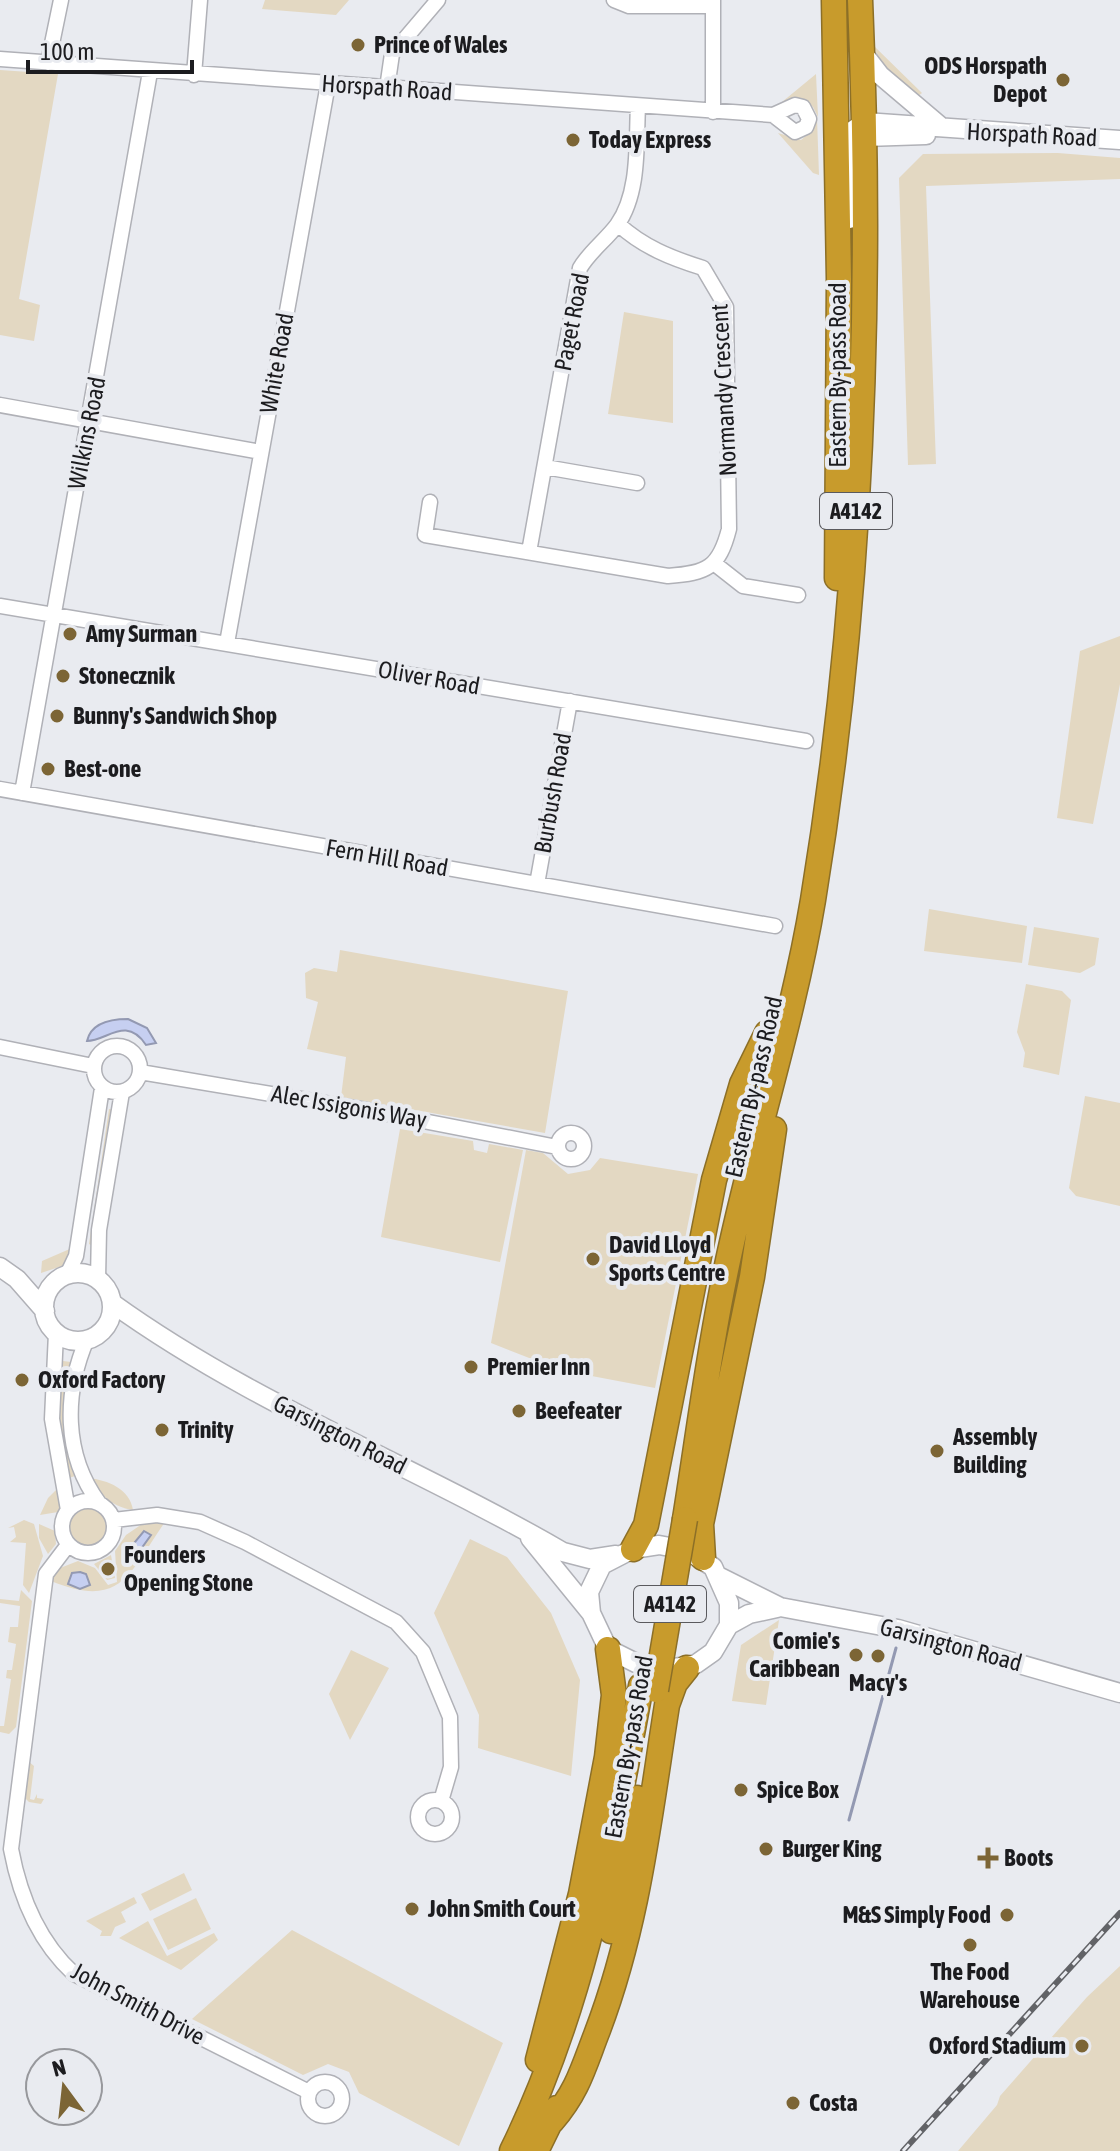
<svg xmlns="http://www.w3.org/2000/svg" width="1120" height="2151" font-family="'Asap Condensed',sans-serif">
<rect width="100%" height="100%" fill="#e9ebf0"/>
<path fill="#e3d8c2" d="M 265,0 L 349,0 L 336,15 L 262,9 Z
M 874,46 L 922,93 L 914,99 L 882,70 Z
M 0,70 L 58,74 L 19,299 L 40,305 L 34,341 L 0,335 Z
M 816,74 L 818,117 L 813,107 L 804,100 L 782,102 Z
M 817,118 L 819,175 L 813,173 L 778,133 L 801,140 L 813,130 Z
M 1058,153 L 1120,158 L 1120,179 L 926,186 L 936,464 L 908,465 L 899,178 L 923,154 Z
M 624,312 L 673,321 L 673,423 L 608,414 Z
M 1120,636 L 1120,684 L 1093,824 L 1057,818 L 1080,651 Z
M 929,909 L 1027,926 L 1022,963 L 924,951 Z
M 1034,927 L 1099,938 L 1095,965 L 1080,973 L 1028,965 Z
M 340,950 L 568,991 L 545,1133 L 341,1097 L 346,1057 L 307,1049 L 318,1002 L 306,998 L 305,973 L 314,968 L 337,972 Z
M 1026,984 L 1062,991 L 1071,1000 L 1059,1075 L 1023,1067 L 1025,1053 L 1017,1032 Z
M 1085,1096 L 1120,1103 L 1120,1206 L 1076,1196 L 1069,1188 Z
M 109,1109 L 114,1110 L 91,1245 L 89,1244 Z
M 400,1129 L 473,1141 L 474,1150 L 487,1153 L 489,1144 L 523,1150 L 500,1262 L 381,1237 Z
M 526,1150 L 543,1153 L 568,1174 L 590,1170 L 600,1158 L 698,1174 L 655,1388 L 560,1370 L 491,1343 Z
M 72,1248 L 65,1265 L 41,1273 L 42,1261 Z
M 63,1361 L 71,1362 C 65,1400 66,1438 75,1476 L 69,1478 L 58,1426 Z
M 88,1478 C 108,1480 130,1489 133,1510 C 112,1507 100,1494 88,1478 Z
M 59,1487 L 61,1507 L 58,1512 L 40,1515 L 48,1498 Z
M69 1527a19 19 0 1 1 38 0a19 19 0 1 1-38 0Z
M 24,1520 L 34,1524 L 43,1556 L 29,1593 L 23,1585 L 26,1543 L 10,1542 L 16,1537 L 14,1527 L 8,1528 Z
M 145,1522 L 165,1522 C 129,1573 122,1610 51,1581 L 55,1570 L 78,1561 L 95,1568 L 108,1585 L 117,1582 L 115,1551 L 126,1535 Z
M 39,1524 L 55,1531 L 56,1544 L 48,1554 L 39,1538 Z
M 470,1539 L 507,1557 L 551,1613 L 580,1680 L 571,1776 L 478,1748 L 479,1715 L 434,1613 Z
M 111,1555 L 115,1578 L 107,1580 L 94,1564 Z
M 21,1590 L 32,1601 L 16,1727 L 9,1734 L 0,1732 L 0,1726 L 4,1726 L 11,1679 L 6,1678 L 7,1670 L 12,1670 L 16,1644 L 8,1642 L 10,1627 L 18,1627 L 20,1606 L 0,1603 L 0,1599 L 19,1601 Z
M 779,1620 L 766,1705 L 732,1701 L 741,1645 Z
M 351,1650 L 389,1668 L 350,1740 L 329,1694 Z
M 28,1761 L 34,1766 L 30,1799 L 34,1800 L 37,1794 L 37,1798 L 44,1799 L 41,1804 L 29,1802 L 23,1796 Z
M 184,1873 L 192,1890 L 150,1911 L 141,1894 Z
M 134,1897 L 137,1903 L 121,1912 L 126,1922 L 115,1927 L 111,1936 L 100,1936 L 102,1931 L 86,1921 Z
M 196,1898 L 211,1929 L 168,1950 L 153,1919 Z
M 148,1921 L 167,1956 L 214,1933 L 218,1940 L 181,1970 L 119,1938 Z
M 292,1930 L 503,2043 L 459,2146 L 359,2093 L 349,2072 L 328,2064 L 303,2075 L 192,2019 Z
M 1120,1966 L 1120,2151 L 958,2151 L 997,2105 L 1000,2096 L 1087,1997 Z"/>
<path fill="#c6cff1" stroke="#9399b2" stroke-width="2" d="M 128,1019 L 147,1028 L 156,1043 L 146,1045 C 126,1015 107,1041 87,1041 C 91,1023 111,1019 128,1019 Z
M 144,1531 L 151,1535 L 133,1560 L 125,1554 Z
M 80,1572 L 86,1574 L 90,1585 L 80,1589 L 68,1584 L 72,1573 Z"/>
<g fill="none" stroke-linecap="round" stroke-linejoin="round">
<path stroke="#9399b2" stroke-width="3" d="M 849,1820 L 896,1648"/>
<defs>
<path id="street" d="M 614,0 L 629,6 L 713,6
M 713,0 L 713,112
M 0,59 L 773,115 L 795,105 L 803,107 L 809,119 L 806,127 L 795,132 L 773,115
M 48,63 L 61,0
M 194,75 L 200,0
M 387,88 L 392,54 L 438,0
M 0,405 L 261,452
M 545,467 L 637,483
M 430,502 L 425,535 L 668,576 C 707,573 719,568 729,529 L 726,307 L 703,268 C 671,258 643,247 618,224
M 529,552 L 580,268 C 590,251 606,240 617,225 C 640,193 636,143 638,106
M 715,564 L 743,586 L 798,595
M 0,606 L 806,741
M 227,643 L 328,84
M 0,789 L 775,926
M 22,793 L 150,72
M 537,884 L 570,701
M94 1069a23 23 0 1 1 46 0a23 23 0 1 1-46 0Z
M 0,1047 L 93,1066
M 140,1072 L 372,1111 L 557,1147
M558 1146a13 13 0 1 1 26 0a13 13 0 1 1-26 0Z
M 67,1275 L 76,1256 L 102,1088
M 98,1279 L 99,1230 L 122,1092
M 56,1333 L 52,1419 L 68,1510
M 87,1339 C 64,1393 63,1454 99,1503
M62 1527a26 26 0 1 1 52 0a26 26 0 1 1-52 0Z
M 114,1520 L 157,1515 L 200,1522 L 245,1542 L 396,1622 L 423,1652 L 450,1717 L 451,1767 L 441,1801
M 68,1545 L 46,1574 L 11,1849 C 20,1897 38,1941 74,1974 L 309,2092
M418 1817a17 17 0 1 1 34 0a17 17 0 1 1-34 0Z
M308 2099a17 17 0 1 1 34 0a17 17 0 1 1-34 0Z"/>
<path id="secondary" d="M 863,53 L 880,75 L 939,125
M 852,134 L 865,137 L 926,135
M 850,219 L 849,133 L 865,122 L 1120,140
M 0,1267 L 17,1279 L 45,1311
M44 1307a34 34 0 1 1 68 0a34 34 0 1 1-68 0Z
M 112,1303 C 252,1404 415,1466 563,1552 L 590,1559 L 616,1555
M 530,1538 L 591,1613 L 608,1649 L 636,1663 L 668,1669 L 696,1664 L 713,1652 L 729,1625 L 729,1603 L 713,1567 L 686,1550 L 659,1545 L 633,1549 L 602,1565 L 589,1592 L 591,1613
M 720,1577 L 780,1607 L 898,1629 L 1120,1693
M 729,1625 L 749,1614 L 777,1608"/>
<path id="highway" d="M 834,0 L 839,279 L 837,578
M 685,1519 C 698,1438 708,1356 725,1275 C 750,1150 792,1026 813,900 C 862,602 873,301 860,0
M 633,1549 L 646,1525 L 714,1180 L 742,1084 L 767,1033
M 703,1558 L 701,1524 L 752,1277 L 774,1129
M 611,1931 L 637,1798
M 538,2060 L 581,1894 L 607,1757 L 614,1695 L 608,1649
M 552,2121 C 577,2092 583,2069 596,2035 C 638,1926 649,1818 667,1705 L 675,1683 L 687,1668
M 512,2151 C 586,2000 610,1849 641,1686
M 536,2151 L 557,2108"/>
</defs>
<use href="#street" stroke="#b0b1b7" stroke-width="17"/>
<use href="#secondary" stroke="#b0b1b7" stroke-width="21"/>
<use href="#highway" stroke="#8c6f27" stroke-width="27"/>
<use href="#street" stroke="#fff" stroke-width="14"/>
<use href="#secondary" stroke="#fff" stroke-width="18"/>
<use href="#highway" stroke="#c89b2c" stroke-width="24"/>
<defs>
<path id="rail" d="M 903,2151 L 1120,1913"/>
</defs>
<use href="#rail" stroke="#626367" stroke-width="6"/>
<use href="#rail" stroke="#e9ebf0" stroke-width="3" stroke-dasharray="9" stroke-linecap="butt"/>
<defs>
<path id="highway-bridge" d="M 656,1690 L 685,1519"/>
</defs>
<use href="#highway-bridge" stroke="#8c6f27" stroke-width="27" stroke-linecap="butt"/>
<use href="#highway-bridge" stroke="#c89b2c" stroke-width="24"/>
</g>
<g fill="#7c6535" stroke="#e9ebf0" stroke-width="3">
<circle cx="358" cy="45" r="8"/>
<circle cx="1063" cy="80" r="8"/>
<circle cx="573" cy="140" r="8"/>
<circle cx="70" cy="634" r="8"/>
<circle cx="63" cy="676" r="8"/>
<circle cx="57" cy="716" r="8"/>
<circle cx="48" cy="769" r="8"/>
<circle cx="593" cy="1259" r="8"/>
<circle cx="471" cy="1367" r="8"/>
<circle cx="22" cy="1380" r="8"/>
<circle cx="519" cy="1411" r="8"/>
<circle cx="162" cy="1430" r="8"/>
<circle cx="937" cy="1451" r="8"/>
<circle cx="108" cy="1569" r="8"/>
<circle cx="856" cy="1655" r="8"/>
<circle cx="878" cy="1656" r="8"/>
<circle cx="741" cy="1790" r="8"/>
<circle cx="766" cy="1849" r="8"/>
<path d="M984 1846h8v8h8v8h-8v8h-8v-8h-8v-8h8z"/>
<circle cx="412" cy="1909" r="8"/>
<circle cx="1007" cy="1915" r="8"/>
<circle cx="970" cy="1945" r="8"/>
<circle cx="1082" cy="2046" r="8"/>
<circle cx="793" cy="2103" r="8"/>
</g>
<g text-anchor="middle" stroke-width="8" stroke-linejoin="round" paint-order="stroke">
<g fill="#e9ebf0" stroke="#5a5a5e" stroke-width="2">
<rect x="820" y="493" width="72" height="36" rx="6"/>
<rect x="634" y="1586" width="72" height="36" rx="6"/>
</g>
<g font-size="22" font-weight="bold" fill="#1c1c1f">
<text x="856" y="519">A4142</text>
<text x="670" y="1612">A4142</text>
</g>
<g font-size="24" font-weight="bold" fill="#1c1c1f" stroke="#e9ebf0" text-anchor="start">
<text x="374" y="53">Prince of Wales</text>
<text x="1047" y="74" text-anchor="end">ODS Horspath<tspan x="1047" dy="28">Depot</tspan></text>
<text x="589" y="148">Today Express</text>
<text x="86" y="642">Amy Surman</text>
<text x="79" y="684">Stonecznik</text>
<text x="73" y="724">Bunny's Sandwich Shop</text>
<text x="64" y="777">Best-one</text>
<text x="609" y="1253">David Lloyd<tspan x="609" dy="28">Sports Centre</tspan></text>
<text x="487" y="1375">Premier Inn</text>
<text x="38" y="1388">Oxford Factory</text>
<text x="535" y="1419">Beefeater</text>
<text x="178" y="1438">Trinity</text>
<text x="953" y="1445">Assembly<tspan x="953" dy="28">Building</tspan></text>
<text x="124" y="1563">Founders<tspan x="124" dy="28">Opening Stone</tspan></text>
<text x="840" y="1649" text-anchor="end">Comie's<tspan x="840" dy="28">Caribbean</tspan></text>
<text x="878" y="1691" text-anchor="middle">Macy's</text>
<text x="757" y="1798">Spice Box</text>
<text x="782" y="1857">Burger King</text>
<text x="1004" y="1866">Boots</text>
<text x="428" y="1917">John Smith Court</text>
<text x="991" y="1923" text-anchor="end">M&amp;S Simply Food</text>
<text x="970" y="1980" text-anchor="middle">The Food<tspan x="970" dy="28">Warehouse</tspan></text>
<text x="1066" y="2054" text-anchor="end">Oxford Stadium</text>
<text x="809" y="2111">Costa</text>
</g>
<g font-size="24" fill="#1c1c1f" stroke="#e9ebf0">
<text transform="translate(387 88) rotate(4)" y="8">Horspath Road</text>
<text transform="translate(1032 135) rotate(3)" y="8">Horspath Road</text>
<text transform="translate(572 322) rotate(-79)" y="8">Paget Road</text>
<text transform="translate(277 363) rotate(-80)" y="8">White Road</text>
<text transform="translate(838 375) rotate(-90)" y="8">Eastern By-pass Road</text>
<text transform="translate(724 390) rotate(-93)" y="8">Normandy Crescent</text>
<text transform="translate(87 433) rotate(-79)" y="8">Wilkins Road</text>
<text transform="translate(429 678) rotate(10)" y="8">Oliver Road</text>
<text transform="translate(553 793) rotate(-80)" y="8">Burbush Road</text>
<text transform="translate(387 858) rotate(10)" y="8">Fern Hill Road</text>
<text transform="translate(754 1087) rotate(-77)" y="8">Eastern By-pass Road</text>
<text transform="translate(349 1107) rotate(10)" y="8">Alec Issigonis Way</text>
<text transform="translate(340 1435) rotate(27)" y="8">Garsington Road</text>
<text transform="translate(951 1645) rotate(15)" y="8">Garsington Road</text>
<text transform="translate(629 1747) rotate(-80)" y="8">Eastern By-pass Road</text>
<text transform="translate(138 2004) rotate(28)" y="8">John Smith Drive</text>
</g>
</g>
<g transform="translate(64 2087) rotate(345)"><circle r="38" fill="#e9ebf0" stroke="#97989c" stroke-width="2"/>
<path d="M0-6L14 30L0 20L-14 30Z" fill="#7c6535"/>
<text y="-12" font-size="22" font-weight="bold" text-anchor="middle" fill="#1c1c1f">N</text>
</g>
<path d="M28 60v12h164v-12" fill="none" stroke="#1c1c1f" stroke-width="4"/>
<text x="40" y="60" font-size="24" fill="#1c1c1f" stroke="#e9ebf0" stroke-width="6" paint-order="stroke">100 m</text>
</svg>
